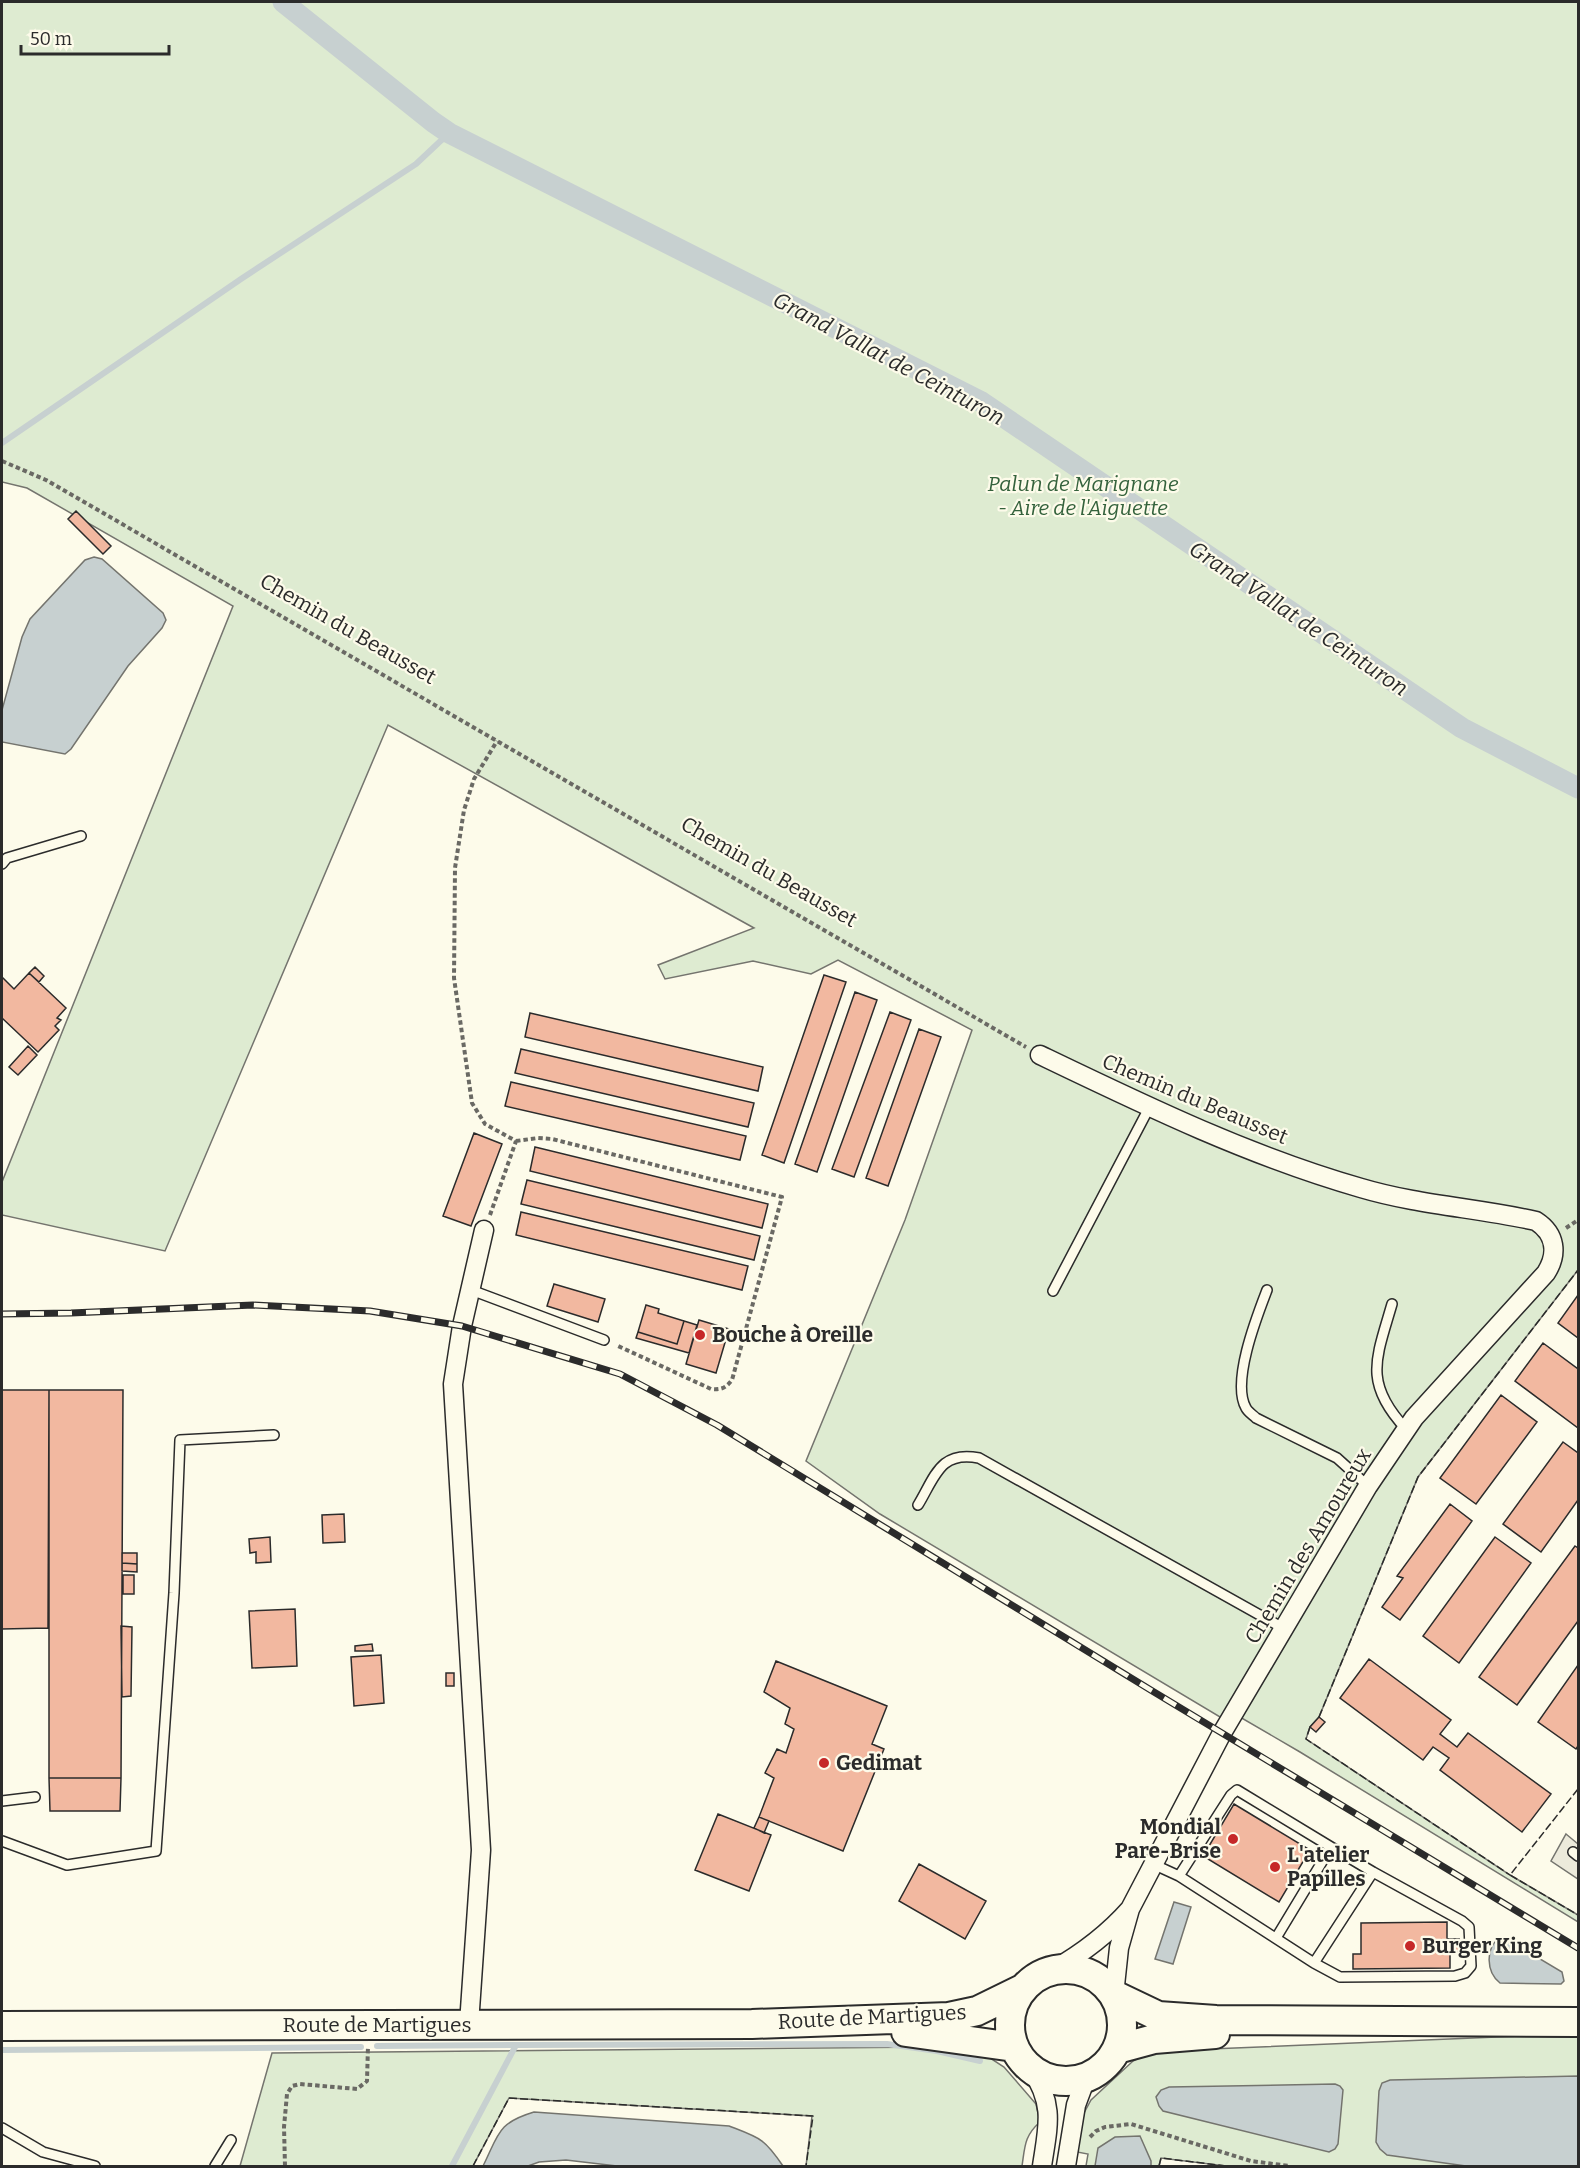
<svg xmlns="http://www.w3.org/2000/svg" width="1580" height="2168" font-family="Bitter,serif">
<rect width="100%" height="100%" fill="#fdfbea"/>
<path fill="#deebd1" stroke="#74746e" stroke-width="1.5" d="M 2,2 L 1578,2 L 1578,1270 L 1418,1477 L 1319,1717 L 1310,1727 L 1306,1739 L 1510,1875 L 1578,1915 L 1578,1922 L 1300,1752 L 1240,1717 L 1220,1717 L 880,1514 L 806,1461 L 905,1220 L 972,1030 L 838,960 L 811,974 L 753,961 L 665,979 L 658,965 L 754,928 L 388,725 L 165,1251 L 2,1215 L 2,1182 L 233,606 L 27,488 L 2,482 Z
M 1521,2036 L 1578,2037 L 1578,2166 L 1226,2166 L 1161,2158 L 1159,2166 L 1086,2166 L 1088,2154 L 1077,2152 L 1084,2113 L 1091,2100 L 1133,2061 L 1147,2054 L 1210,2049 Z
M 929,2047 L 981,2052 L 1004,2067 L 1036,2104 L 1040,2122 C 1024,2136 1025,2147 1022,2166 L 806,2166 L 812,2116 L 509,2098 L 473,2166 L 240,2166 L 272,2053 Z"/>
<path fill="#eceadb" stroke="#74746e" stroke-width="1.5" d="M 1566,1834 L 1578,1844 L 1578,1879 L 1551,1861 Z"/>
<path fill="#c7d0d0" stroke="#74746e" stroke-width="1.5" d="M 94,557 L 102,559 L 163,613 L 166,620 L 162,628 L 128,666 L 71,749 L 65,754 L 2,742 L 2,710 L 22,637 L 30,619 L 85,560 Z
M 1174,1902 L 1191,1907 L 1173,1964 L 1155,1959 Z
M 1500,1937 L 1505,1938 L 1562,1972 L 1564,1981 L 1561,1984 L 1500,1983 C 1486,1972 1485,1948 1500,1937 Z
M 1578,2076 L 1578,2166 L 1466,2166 L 1387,2155 L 1380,2149 L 1376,2142 L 1379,2091 L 1382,2083 L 1390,2080 Z
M 1335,2084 L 1340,2086 L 1343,2090 L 1338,2144 L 1335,2149 L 1329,2152 L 1163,2111 L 1159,2106 L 1156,2097 L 1161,2090 L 1169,2087 Z
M 534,2112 L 729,2126 C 760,2138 764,2138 783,2166 L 617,2166 L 566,2160 L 539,2162 L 528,2166 L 483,2166 C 499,2134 497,2123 534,2112 Z
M 1140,2136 L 1151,2161 L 1151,2166 L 1095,2166 L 1098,2148 L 1115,2137 Z"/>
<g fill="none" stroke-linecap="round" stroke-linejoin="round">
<path stroke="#c7d0d0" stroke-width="6" d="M 2,443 L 241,279 L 416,164 L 449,133
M 377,2046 L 516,2045
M 2,2050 L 361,2047
M 452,2166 L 516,2045 L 887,2044 L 937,2051 L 980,2061"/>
<path stroke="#c7d0d0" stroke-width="21" d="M 283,2 L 433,122 L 449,133 L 980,401 L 1462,728 L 1578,788"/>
</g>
<path fill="#f2b8a0" stroke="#2b2b2b" stroke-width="1.5" d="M 76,511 L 111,546 L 103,554 L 68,519 Z
M 35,967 L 44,976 L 39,982 L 29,973 Z
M 29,973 L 66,1008 L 57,1018 L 61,1020 L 55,1026 L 59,1030 L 38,1052 L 2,1018 L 2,977 L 14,989 Z
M 824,975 L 846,982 L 784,1163 L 762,1155 Z
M 855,992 L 877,1000 L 817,1172 L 795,1164 Z
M 890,1012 L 911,1020 L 854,1177 L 832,1169 Z
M 530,1013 L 763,1067 L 758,1091 L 525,1037 Z
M 919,1029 L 941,1037 L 888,1186 L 866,1178 Z
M 28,1046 L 37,1055 L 18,1075 L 9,1067 Z
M 521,1049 L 754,1103 L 748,1127 L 515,1073 Z
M 511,1082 L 746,1136 L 740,1160 L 505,1106 Z
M 474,1133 L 502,1144 L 471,1226 L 443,1216 Z
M 535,1147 L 768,1204 L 762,1228 L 530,1171 Z
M 527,1180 L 760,1236 L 754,1260 L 521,1204 Z
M 521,1212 L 748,1266 L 742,1290 L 516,1235 Z
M 554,1284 L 605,1299 L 598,1322 L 547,1306 Z
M 1578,1295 L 1578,1338 L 1558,1323 Z
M 646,1305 L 659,1309 L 658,1313 L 684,1321 L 677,1344 L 638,1332 Z
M 699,1320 L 729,1329 L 716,1373 L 686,1364 Z
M 684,1321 L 697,1325 L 689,1353 L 636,1338 L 638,1332 L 677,1344 Z
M 1543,1343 L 1578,1369 L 1578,1428 L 1515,1381 Z
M 2,1390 L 49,1390 L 48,1628 L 2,1629 Z
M 49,1390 L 123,1390 L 121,1778 L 49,1778 Z
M 1501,1395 L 1537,1422 L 1476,1504 L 1440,1478 Z
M 1563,1442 L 1578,1453 L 1578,1500 L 1541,1552 L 1503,1524 Z
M 1450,1504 L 1472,1521 L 1400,1620 L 1382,1607 L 1403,1578 L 1397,1576 Z
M 344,1514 L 345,1542 L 323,1543 L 322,1515 Z
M 270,1537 L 271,1562 L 256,1563 L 256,1552 L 250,1553 L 249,1539 Z
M 1495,1537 L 1531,1563 L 1459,1663 L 1423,1636 Z
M 1575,1546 L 1578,1548 L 1578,1621 L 1517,1705 L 1479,1677 Z
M 122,1553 L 137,1553 L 137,1564 L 122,1563 Z
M 122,1563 L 137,1564 L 137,1572 L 122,1571 Z
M 123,1575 L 134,1575 L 134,1594 L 123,1594 Z
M 295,1609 L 297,1666 L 252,1668 L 249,1611 Z
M 121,1626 L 132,1627 L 131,1696 L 122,1697 Z
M 372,1644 L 373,1651 L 355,1651 L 355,1646 Z
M 381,1655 L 384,1703 L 354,1706 L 351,1657 Z
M 1369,1659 L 1451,1720 L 1440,1734 L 1457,1747 L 1468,1733 L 1551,1794 L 1522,1832 L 1440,1770 L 1449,1758 L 1433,1747 L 1423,1760 L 1340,1698 Z
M 776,1661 L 887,1706 L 872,1744 L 884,1749 L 843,1851 L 759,1817 L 774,1778 L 765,1773 L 777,1749 L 786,1753 L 794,1729 L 785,1724 L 790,1708 L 764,1692 Z
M 1578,1665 L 1578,1746 L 1576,1749 L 1538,1722 Z
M 446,1673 L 454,1673 L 454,1686 L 446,1686 Z
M 1319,1717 L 1325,1722 L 1316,1732 L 1310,1727 Z
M 49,1778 L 121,1778 L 120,1811 L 50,1811 Z
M 1234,1804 L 1310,1850 L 1279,1902 L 1203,1856 Z
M 718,1814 L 771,1835 L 749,1891 L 695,1870 Z
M 759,1817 L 769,1821 L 764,1833 L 754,1828 Z
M 919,1864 L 986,1901 L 965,1939 L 899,1901 Z
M 1447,1922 L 1447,1939 L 1459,1939 L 1459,1952 L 1450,1952 L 1450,1968 L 1353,1969 L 1353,1954 L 1361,1954 L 1361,1923 Z"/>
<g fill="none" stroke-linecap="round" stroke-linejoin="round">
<defs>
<path id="lane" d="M 2,864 L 7,858 L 81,836
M 471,1290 L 604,1340
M 1267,1290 C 1257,1316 1231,1382 1246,1408 C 1248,1412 1253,1415 1256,1418 L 1337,1458 L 1368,1486
M 1053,1291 L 1149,1108
M 1392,1304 C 1376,1359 1363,1383 1406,1429
M 918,1505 C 935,1477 940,1450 979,1458 L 1283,1628
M 2,1801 L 35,1797
M 2,1841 L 67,1865 L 156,1851 L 174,1593 L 180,1440 L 274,1435
M 1573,1852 L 1578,1856
M 1155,1865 L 1179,1876 L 1314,1963 L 1340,1977 L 1455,1976 L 1465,1973 L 1471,1966 L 1469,1927 L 1462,1921 L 1373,1872
M 1179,1876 L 1231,1795 L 1237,1790 L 1331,1847
M 1276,1938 L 1331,1847 L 1373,1872 L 1314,1963
M 2,2128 L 43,2152 L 95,2166
M 215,2166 L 231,2140"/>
<path id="street" d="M 1040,1055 C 1144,1105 1249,1156 1361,1188 C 1418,1205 1478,1208 1536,1221 C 1556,1234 1558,1254 1546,1273 L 1414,1418 L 1368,1486 L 1222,1733 L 1130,1909
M 1053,1970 C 1083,1953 1107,1935 1130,1909 L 1119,1948 L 1114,1995
M 469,2024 L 481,1850 L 453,1384 L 462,1326 L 484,1230
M 1031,2069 C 1055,2105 1048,2126 1042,2166
M 1066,2166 L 1076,2105 L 1086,2078"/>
<path id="primary" d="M1010 2025a56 56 0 1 1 112 0a56 56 0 1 1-112 0Z
M 1114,1995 L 1158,2016 L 1216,2020 L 1578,2022
M 2,2026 L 752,2024 L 949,2017 L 977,2011 L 1024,1988
M 906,2032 L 1014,2047
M 1117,2049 L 1154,2039 L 1215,2034"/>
</defs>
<use href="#lane" stroke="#2b2b2b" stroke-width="12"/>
<use href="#street" stroke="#2b2b2b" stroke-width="21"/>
<use href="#primary" stroke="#2b2b2b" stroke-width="32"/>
<path stroke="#6a6964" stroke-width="4" stroke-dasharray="4.5 3" stroke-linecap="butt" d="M 2,461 L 46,480 L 1026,1047
M 516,1141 L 538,1138 L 552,1139 L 782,1197 L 732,1380 C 726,1388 721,1390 711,1389 L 616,1345
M 490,1215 L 516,1141 L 485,1124 L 472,1103 L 454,978 L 455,868 L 464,810 L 474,779 L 497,741
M 1566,1228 L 1578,1220
M 1090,2137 L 1096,2131 L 1105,2127 L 1131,2124 L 1251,2161 L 1289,2166
M 285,2166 L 284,2127 L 287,2094 L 292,2086 L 300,2084 L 357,2089 L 367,2081 L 368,2046"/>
<use href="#lane" stroke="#fdfbea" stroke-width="9"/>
<use href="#street" stroke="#fdfbea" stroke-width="18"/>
<use href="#primary" stroke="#fdfbea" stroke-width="28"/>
<defs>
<path id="rail" d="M 2,1314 L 71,1313 L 253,1305 L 370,1311 L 462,1326 L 620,1374 L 717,1425 L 1154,1692 L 1578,1948"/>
</defs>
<use href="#rail" stroke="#2b2b2b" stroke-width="7"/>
<use href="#rail" stroke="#fdfbea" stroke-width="4.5" stroke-dasharray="14" stroke-linecap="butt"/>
<path stroke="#2b2b2b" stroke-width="1.5" stroke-dasharray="8 3" stroke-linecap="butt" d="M 1319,1717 L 1418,1477 L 1578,1270
M 1310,1727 L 1306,1739 L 1510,1875
M 1578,1789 L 1510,1875 L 1578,1915
M 473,2166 L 509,2098 L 813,2116 L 806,2166
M 1159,2166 L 1161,2158 L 1226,2166"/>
</g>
<g fill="#c62828" stroke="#fdfbea" stroke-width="2">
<circle cx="700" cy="1335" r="6"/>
<circle cx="824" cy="1763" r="6"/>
<circle cx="1233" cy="1839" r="6"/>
<circle cx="1275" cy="1867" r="6"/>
<circle cx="1410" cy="1946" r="6"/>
</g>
<g text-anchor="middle" stroke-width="4.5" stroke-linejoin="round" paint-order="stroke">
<g font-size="21" font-style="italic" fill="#34623c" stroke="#fdfbea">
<text x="1083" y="491">Palun de Marignane<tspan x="1083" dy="24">- Aire de l'Aiguette</tspan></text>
</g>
<g font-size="21" fill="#2b2b2b" stroke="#fdfbea">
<text transform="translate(348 629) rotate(30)" y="7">Chemin du Beausset</text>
<text transform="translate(769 872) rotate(30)" y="7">Chemin du Beausset</text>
<text transform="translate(1195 1099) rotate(23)" y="7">Chemin du Beausset</text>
<text transform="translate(1308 1546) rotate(-59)" y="7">Chemin des Amoureux</text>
<text transform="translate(872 2017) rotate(-3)" y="7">Route de Martigues</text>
<text x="377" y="2032">Route de Martigues</text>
</g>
<g font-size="21" font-weight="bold" fill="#2b2b2b" stroke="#fdfbea" text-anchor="start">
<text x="712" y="1342">Bouche à Oreille</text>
<text x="836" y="1770">Gedimat</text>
<text x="1221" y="1834" text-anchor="end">Mondial<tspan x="1221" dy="24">Pare-Brise</tspan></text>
<text x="1287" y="1862">L'atelier<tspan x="1287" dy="24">Papilles</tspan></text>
<text x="1422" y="1953">Burger King</text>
</g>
<g font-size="22" font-style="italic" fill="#2b2b2b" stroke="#fdfbea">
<text transform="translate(889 358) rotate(28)" y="8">Grand Vallat de Ceinturon</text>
<text transform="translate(1299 618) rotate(34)" y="8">Grand Vallat de Ceinturon</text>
</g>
</g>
<rect width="1580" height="2168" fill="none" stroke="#2b2b2b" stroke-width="6"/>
<path d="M21 45v9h148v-9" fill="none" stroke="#2b2b2b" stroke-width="3"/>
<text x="30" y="45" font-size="18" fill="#2b2b2b" stroke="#fdfbea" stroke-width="4.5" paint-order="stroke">50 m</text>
</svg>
